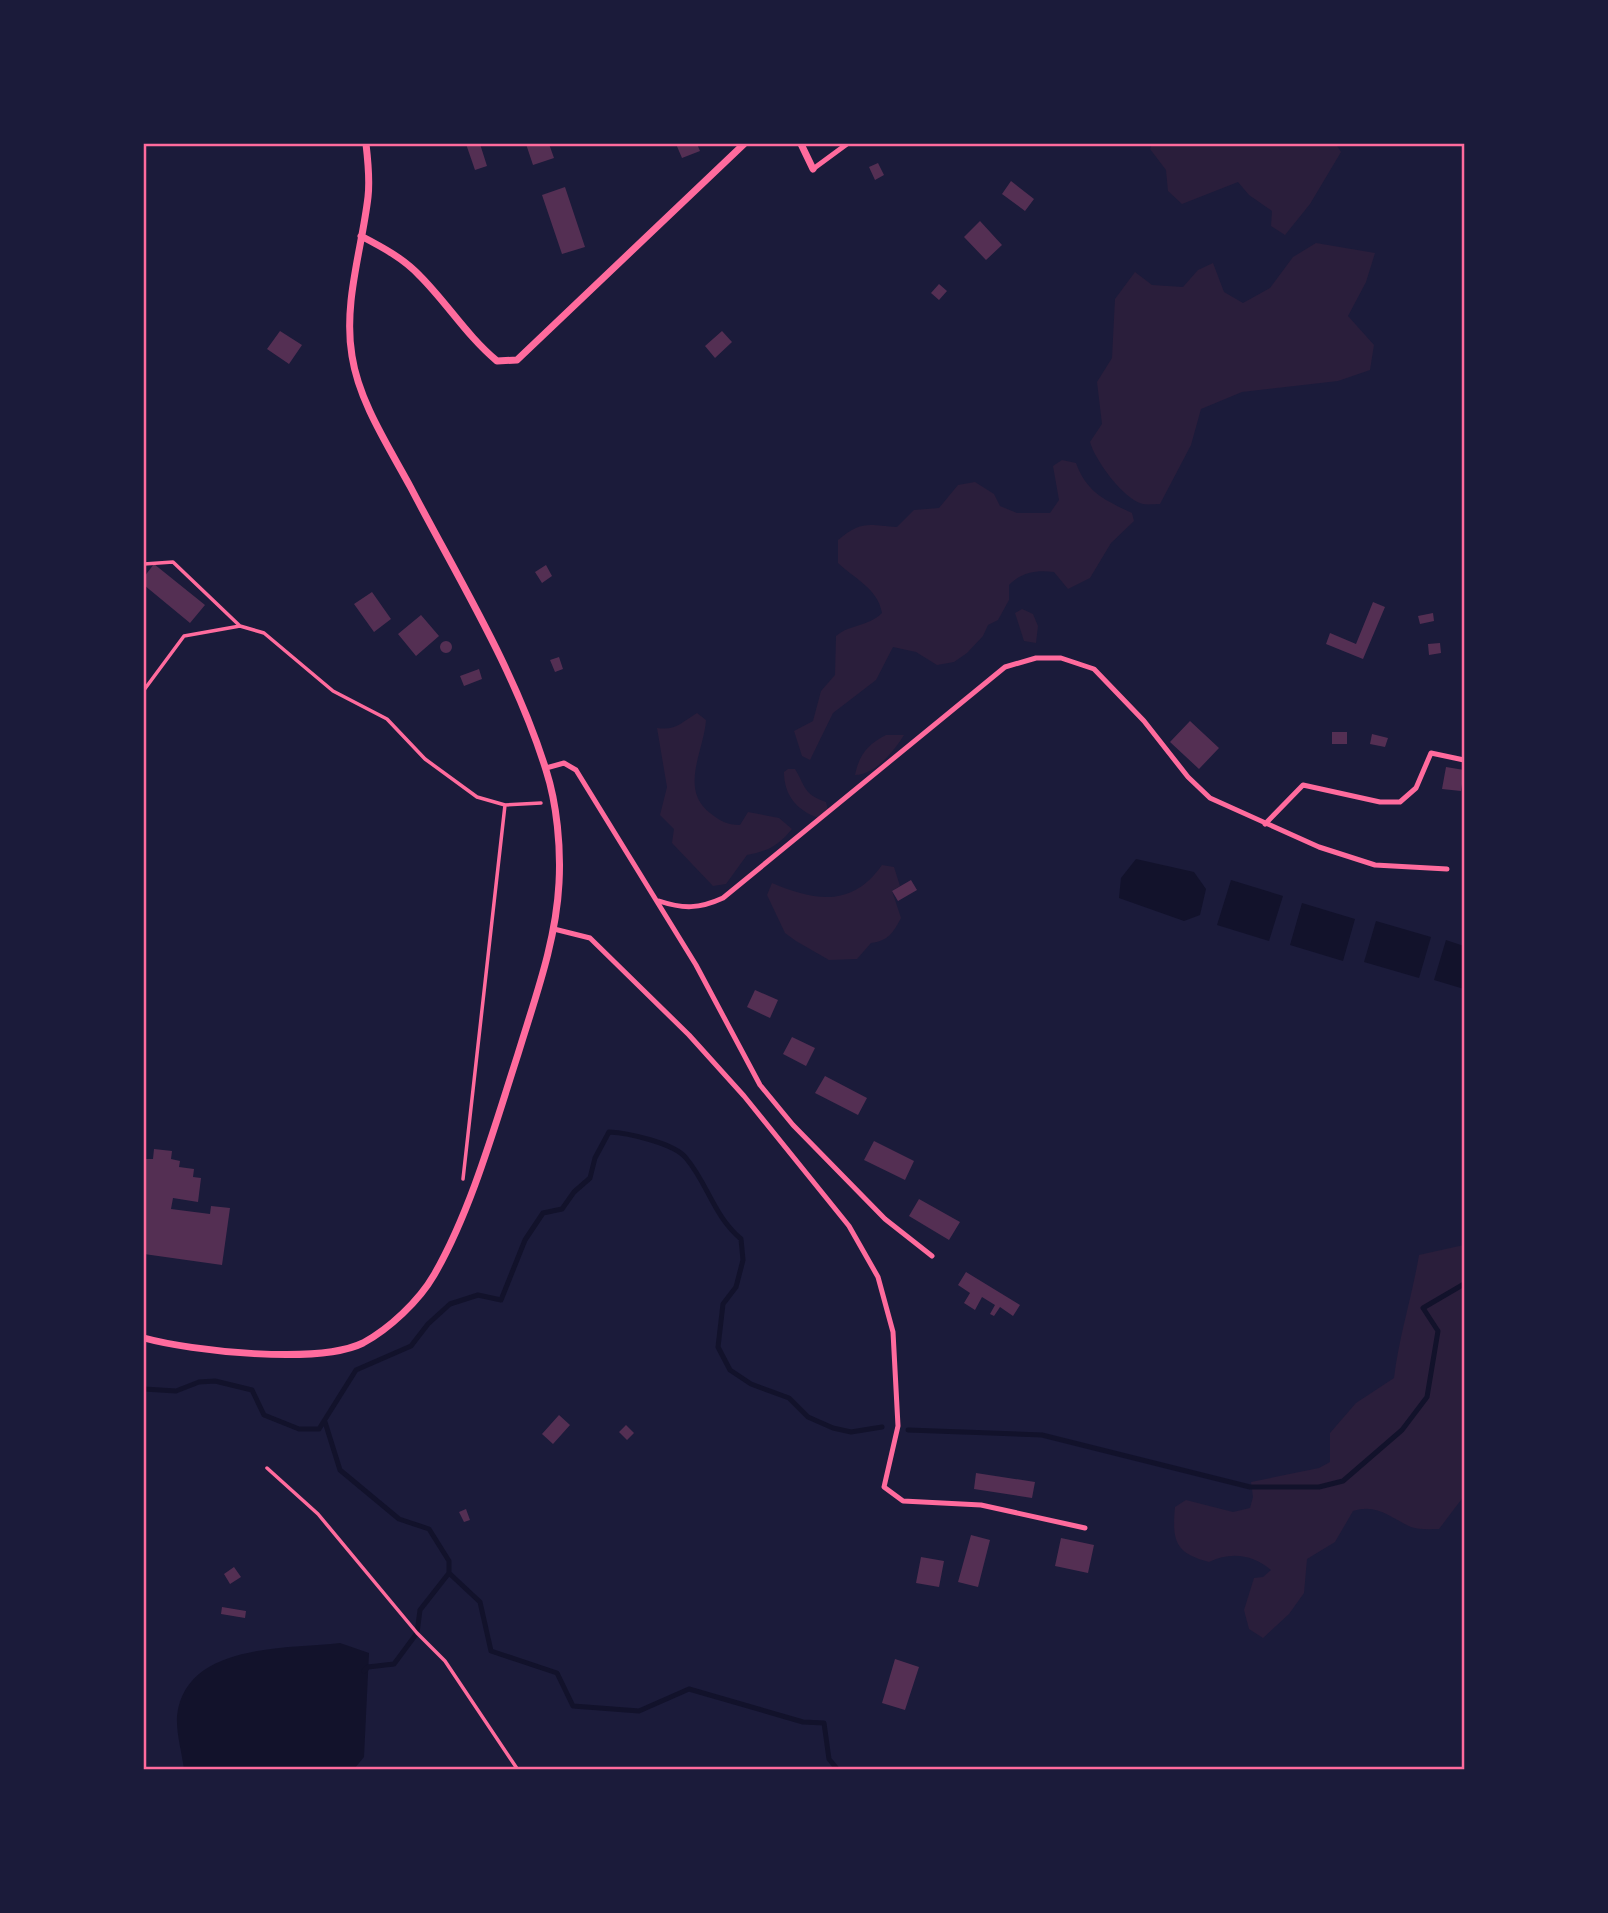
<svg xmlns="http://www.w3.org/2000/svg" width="1608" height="1913" font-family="Quicksand,sans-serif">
<rect width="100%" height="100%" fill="#1b1b3a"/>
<path fill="#2a1e3b" d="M 1152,144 L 1336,144 L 1341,152 L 1310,204 L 1285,235 L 1271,226 L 1272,211 L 1249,195 L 1238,182 L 1182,204 L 1168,191 L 1166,170 L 1150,149 Z
M 1316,243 L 1375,253 L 1366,282 L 1348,316 L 1374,345 L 1370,370 L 1338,381 L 1242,392 L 1201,409 L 1191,445 L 1160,504 C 1155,504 1148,505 1143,504 C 1123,499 1095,460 1090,442 L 1102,424 L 1097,382 L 1112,358 L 1115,299 L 1135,272 L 1152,285 L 1183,287 L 1198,270 L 1213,263 L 1224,292 L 1243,303 L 1270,288 L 1293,257 Z
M 1062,460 L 1076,463 C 1087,493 1105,500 1132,513 L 1134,521 L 1111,543 L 1090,578 L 1068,589 L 1054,572 C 1036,570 1022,572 1009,585 L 1009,600 L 998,620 L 988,625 L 983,636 L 967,653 L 954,662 L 937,665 L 916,652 L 893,647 L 876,680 L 833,713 L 810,760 L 802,756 L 794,731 L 813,721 L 821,691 L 835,675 L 836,636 C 850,624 868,627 882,613 C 878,589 855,579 838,563 L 838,540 C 862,520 868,525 897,527 L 914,510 L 939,508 L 958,485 L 975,482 L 994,494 L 1000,506 L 1017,513 L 1050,513 L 1059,500 L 1053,466 Z
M 1022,609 L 1033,614 L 1038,626 L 1036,643 L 1024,641 L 1015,613 Z
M 697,713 L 706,720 C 704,751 679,789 710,813 C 720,821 727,825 740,825 L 748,812 L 779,818 L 792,829 C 778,846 768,851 747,855 L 726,884 L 713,886 L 672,843 L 674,829 L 660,815 L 667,787 L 657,728 C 676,731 682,722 697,713 Z
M 886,735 L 904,735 C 894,751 875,775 855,775 C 859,755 868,744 886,735 Z
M 788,769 L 795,769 C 806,787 803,794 826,802 L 828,810 L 819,818 C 797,811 784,795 784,772 Z
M 882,865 L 894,867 L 900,886 L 892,891 L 901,918 C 893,933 888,941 871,943 L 857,959 L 829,960 L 796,941 L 785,933 L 767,895 L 772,883 C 815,901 852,908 882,865 Z
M 1464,1245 L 1464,1496 L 1439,1529 C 1431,1529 1419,1530 1411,1527 C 1391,1518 1377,1503 1353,1511 L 1335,1542 L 1307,1559 L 1304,1593 L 1289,1614 L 1263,1638 L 1249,1629 L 1244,1610 L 1254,1578 L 1263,1577 L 1271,1570 C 1254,1555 1231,1551 1209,1562 C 1175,1553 1172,1541 1175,1507 L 1186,1500 L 1233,1512 L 1250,1508 L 1253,1497 L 1251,1482 L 1319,1468 L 1330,1462 L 1330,1433 L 1356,1403 L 1394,1378 C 1399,1336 1412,1297 1419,1255 Z"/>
<path fill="#12122b" d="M 1136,859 L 1194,872 L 1206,889 L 1200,915 L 1184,921 L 1119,898 L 1121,878 Z
M 1231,880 L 1283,896 L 1269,941 L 1217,925 Z
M 1302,903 L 1355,919 L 1343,961 L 1290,945 Z
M 1376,921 L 1431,937 L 1419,978 L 1364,962 Z
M 1446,940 L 1464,946 L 1464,989 L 1434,980 Z
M 340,1643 L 369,1653 L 364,1757 L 354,1769 L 184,1769 C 182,1753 176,1733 177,1716 C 185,1643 286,1649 340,1643 Z"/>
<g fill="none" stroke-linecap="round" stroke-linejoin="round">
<path stroke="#12122b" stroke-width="5" d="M 144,1389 L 176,1391 L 199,1382 L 215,1381 L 252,1390 L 264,1415 L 299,1429 L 319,1429 L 356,1370 L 411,1346 L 428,1324 L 450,1304 L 478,1295 L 501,1300 L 525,1240 L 543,1213 L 562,1209 L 574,1192 L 590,1178 L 595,1158 L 609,1132 C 628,1133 674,1143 686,1158 C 708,1184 713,1215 741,1239 L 743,1260 L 736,1287 L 723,1304 L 718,1347 L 730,1370 L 751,1384 L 789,1398 L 808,1417 L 833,1428 L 851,1432 L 882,1427
M 325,1422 L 340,1470 L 399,1519 L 429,1529 L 449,1561 L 449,1573 L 480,1602 L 491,1651 L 557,1673 L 573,1706 L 639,1711 L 689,1689 L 803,1722 L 824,1723 L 829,1759 L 838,1770
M 908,1430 L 1042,1435 L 1250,1487 L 1319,1487 L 1343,1481 L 1402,1430 L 1427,1397 L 1438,1331 L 1423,1308 L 1464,1284
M 364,1671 L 368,1667 L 394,1664 L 417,1633 L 420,1610 L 449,1573"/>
</g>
<path fill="#542f53" d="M 466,144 L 480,144 L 487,166 L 475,170 Z
M 526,144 L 549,144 L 554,158 L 533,165 Z
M 676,144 L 697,144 L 700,151 L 682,158 Z
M 878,163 L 884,175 L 875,180 L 869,167 Z
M 1011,181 L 1034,199 L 1025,211 L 1002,194 Z
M 565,187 L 585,247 L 562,254 L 542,195 Z
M 980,221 L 1002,245 L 986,260 L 964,237 Z
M 939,284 L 947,291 L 939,300 L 931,293 Z
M 280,331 L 302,345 L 289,364 L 267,349 Z
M 722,331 L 732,342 L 715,358 L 705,346 Z
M 154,564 L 205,605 L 190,623 L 144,585 L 144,577 Z
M 546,565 L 552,576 L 542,583 L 535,572 Z
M 372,592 L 391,619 L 374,632 L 354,604 Z
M 1373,602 L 1385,607 L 1363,659 L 1326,644 L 1330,633 L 1356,644 Z
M 1433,613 L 1434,621 L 1420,624 L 1418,616 Z
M 421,615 L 439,636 L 416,656 L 398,634 Z
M440 647a6 6 0 1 1 12 0a6 6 0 1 1-12 0Z
M 1440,643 L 1441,653 L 1429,655 L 1428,644 Z
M 559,657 L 563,669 L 555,672 L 550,660 Z
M 479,669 L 482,679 L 464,686 L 460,676 Z
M 1190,721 L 1219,748 L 1199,769 L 1170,742 Z
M 1332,732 L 1347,732 L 1347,744 L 1332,744 Z
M 1372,734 L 1388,738 L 1385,747 L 1370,744 Z
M 1446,767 L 1464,770 L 1461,791 L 1442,789 Z
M 911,880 L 917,890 L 898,901 L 892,891 Z
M 755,990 L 778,1000 L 770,1018 L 747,1007 Z
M 792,1037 L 815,1048 L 806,1066 L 783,1054 Z
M 825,1076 L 867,1098 L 858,1115 L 815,1093 Z
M 874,1141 L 914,1161 L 905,1180 L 864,1160 Z
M 154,1149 L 172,1151 L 171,1159 L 180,1161 L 179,1167 L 194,1169 L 193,1177 L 201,1178 L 198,1202 L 173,1198 L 171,1209 L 210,1214 L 211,1206 L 230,1208 L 222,1265 L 144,1254 L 144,1159 L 153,1159 Z
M 919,1199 L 960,1222 L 949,1240 L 909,1216 Z
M 966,1272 L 1020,1305 L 1013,1316 L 1000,1307 L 994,1316 L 990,1314 L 995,1305 L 982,1297 L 975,1310 L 964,1303 L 970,1293 L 958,1285 Z
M 559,1415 L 570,1425 L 553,1444 L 542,1434 Z
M 626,1425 L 634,1433 L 627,1440 L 619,1432 Z
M 976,1473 L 1035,1482 L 1032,1498 L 974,1489 Z
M 466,1509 L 470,1520 L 464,1522 L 459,1512 Z
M 971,1535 L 990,1540 L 978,1587 L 958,1582 Z
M 1061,1538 L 1094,1545 L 1088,1573 L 1055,1566 Z
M 921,1557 L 944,1561 L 939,1587 L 916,1583 Z
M 234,1567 L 241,1577 L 230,1584 L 224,1574 Z
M 222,1607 L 246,1611 L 245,1618 L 221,1614 Z
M 895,1659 L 919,1667 L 905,1710 L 882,1703 Z"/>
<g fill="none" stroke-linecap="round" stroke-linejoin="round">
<path stroke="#ff6b9d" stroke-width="3.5" d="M 144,564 L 173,562 L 240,626
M 144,690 L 184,636 L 240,626 L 264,633 L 333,691 L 387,719 L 425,759 L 477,797 L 505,805 L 541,803
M 463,1179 L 505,805
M 267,1468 L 318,1514 L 417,1633 L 445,1661 L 518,1770"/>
<path stroke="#ff6b9d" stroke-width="5" d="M 813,169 L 847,144
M 546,768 L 564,763 L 576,770 L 696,965 L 760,1085 L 793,1125 L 885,1219 L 932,1256
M 1265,824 L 1303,785 L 1380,802 L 1400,802 L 1416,788 L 1431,753 L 1464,760
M 659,901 C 683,909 699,909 723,898 L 1005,667 L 1036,658 L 1061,658 L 1094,669 L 1144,721 L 1188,777 L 1210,798 L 1319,847 L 1375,865 L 1447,869
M 554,929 L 590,938 L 689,1035 L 744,1096 L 849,1226 L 878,1277 L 893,1332 L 898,1426 L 884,1487 L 903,1501 L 981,1505 L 1085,1528"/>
<path stroke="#ff6b9d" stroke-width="7" d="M 801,144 L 813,169
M 361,236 C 382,247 403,258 420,276 C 447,303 467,336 497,361 L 517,360 L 744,144
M 144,1338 C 191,1351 318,1365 363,1343 C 389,1329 419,1301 434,1275 C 471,1211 495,1125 518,1054 C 535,998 556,942 559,883 C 561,848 557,804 546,770 C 515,670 459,580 411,488 C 389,447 359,402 352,356 C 343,303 362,249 368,197 C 370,180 368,161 366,144"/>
</g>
<rect width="1608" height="1913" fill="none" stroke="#1b1b3a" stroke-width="290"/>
<rect x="145" y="145" width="1318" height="1623" fill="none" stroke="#ff6b9d" stroke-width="2.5"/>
</svg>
